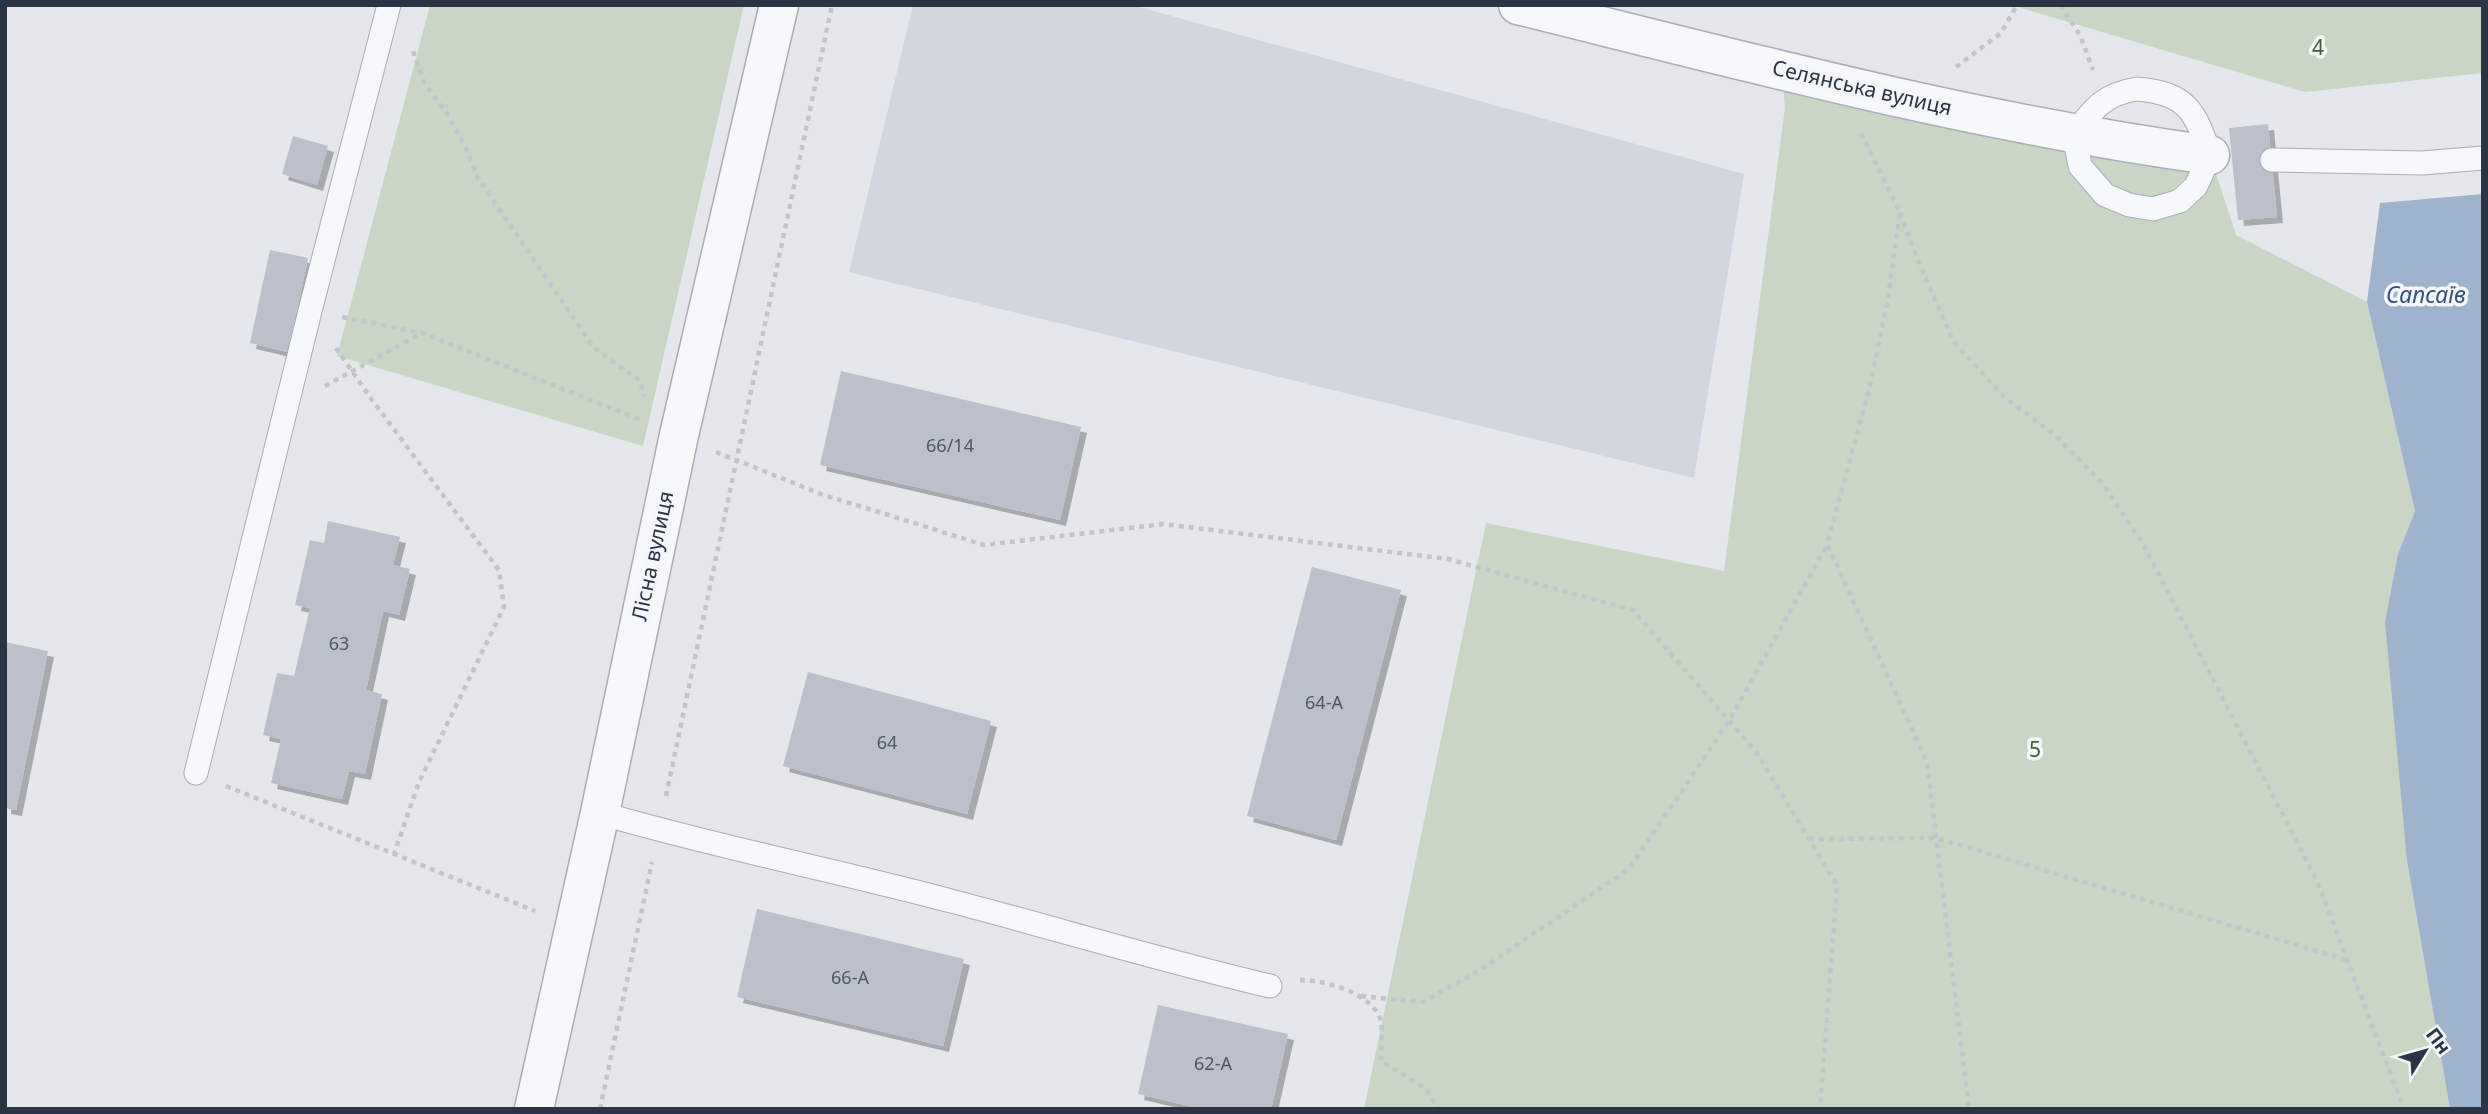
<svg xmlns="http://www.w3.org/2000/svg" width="2488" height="1114" font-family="'Noto Sans',sans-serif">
<defs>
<filter id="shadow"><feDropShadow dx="6" dy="6" stdDeviation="0" flood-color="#0004"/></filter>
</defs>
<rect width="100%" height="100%" fill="#e4e7ec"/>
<path fill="#d2d6de" d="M 913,5 L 1132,5 L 1744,174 L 1694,478 L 849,272 Z"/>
<path fill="#c9d6c5" d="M 430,5 L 744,5 L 643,446 L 337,356 Z
M 2011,5 L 2483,5 L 2483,73 L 2305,92 Z
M 1782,70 L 2210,155 L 2236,235 L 2367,302 L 2415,511 L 2398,554 L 2407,861 L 2450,1109 L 1364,1109 L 1486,523 L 1724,571 L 1785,108 Z"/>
<path fill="#9fb4cc" d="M 2483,194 L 2483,1109 L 2450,1109 L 2407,861 L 2385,622 L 2398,554 L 2415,511 L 2367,302 L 2380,203 Z"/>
<path fill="#bbc0ca" filter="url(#shadow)" d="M 2268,124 L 2277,217 L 2238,220 L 2229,128 Z
M 293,136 L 328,146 L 317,185 L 282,174 Z
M 270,250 L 308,258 L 288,352 L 250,343 Z
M 841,371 L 1081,427 L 1060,520 L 820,465 Z
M 328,521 L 400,537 L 393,565 L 410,569 L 399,615 L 383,611 L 366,690 L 382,694 L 365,774 L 349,771 L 342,799 L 271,783 L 281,739 L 263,735 L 277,673 L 294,676 L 310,608 L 295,605 L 310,540 L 324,543 Z
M 1312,567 L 1401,590 L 1336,840 L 1247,816 Z
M 5,642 L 48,651 L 16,810 L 5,808 Z
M 808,672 L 991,721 L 967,814 L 783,766 Z
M 757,909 L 964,959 L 943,1046 L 737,997 Z
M 1158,1005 L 1288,1034 L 1271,1109 L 1202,1109 L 1138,1094 Z"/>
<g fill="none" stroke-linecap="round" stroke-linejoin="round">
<defs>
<path id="lane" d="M 2137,89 C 2187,93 2195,111 2210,155 L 2196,186 L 2180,201 L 2153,209 L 2129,205 L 2105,195 L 2080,166 L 2074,134 C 2093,109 2104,94 2137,89 Z
M 2272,160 L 2422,163 L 2483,158
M 196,773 L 310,311 L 389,5
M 600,813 C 716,847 835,870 951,901 C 1058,929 1163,961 1270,986"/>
<path id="street" d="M 1518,5 C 1747,62 1976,123 2210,155
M 534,1109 L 600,813 L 679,435 L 779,5"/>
</defs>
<use href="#lane" stroke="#a9aeb7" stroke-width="25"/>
<use href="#street" stroke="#a9aeb7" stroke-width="41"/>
<path stroke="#c2c5cb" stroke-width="4.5" stroke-dasharray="5 5" stroke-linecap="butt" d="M 2060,5 L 2080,35 L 2093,70
M 413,51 L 424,82 L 446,112 L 465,146 L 478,178 L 594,348 L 640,381 L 644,396
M 1956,67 L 2001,33 L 2017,5
M 1861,133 L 1900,212 L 1887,304 L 1869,390 L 1827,544 L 1927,762 L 1969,1109
M 1900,213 L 1919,263 L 1953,341 L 2004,397 L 2056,436 L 2102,483 L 2142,542 L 2317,881 L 2404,1109
M 342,317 L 422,333 L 641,420
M 336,348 L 372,400 L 499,570 L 504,607 L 419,782 L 394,854
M 325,386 L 422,333
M 716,452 L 821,494 L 984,545 L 1163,524 L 1448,559 L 1633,610 L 1756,752 L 1837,885 L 1820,1109
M 226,786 L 535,911
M 666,796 L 832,5
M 1809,839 L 1936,838 L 2347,960
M 1300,980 C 1325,980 1373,993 1381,1021 C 1383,1033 1381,1049 1381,1061 L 1426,1089 L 1439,1109
M 1361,996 L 1423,1002 L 1480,970 L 1629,869 L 1729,721 L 1827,545
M 600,1109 L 652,862"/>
<use href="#lane" stroke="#f7f8fa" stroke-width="23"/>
<use href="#street" stroke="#f7f8fa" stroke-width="38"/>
</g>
<g text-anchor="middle" stroke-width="7" stroke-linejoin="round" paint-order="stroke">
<g font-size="18" fill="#4f5766">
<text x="950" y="452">66/14</text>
<text x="339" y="650">63</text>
<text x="1324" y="709">64-А</text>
<text x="887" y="749">64</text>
<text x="850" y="984">66-А</text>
<text x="1213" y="1070">62-А</text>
</g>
<g font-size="21" fill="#3f6138" stroke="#f4f6f9">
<text x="2318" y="55">4</text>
<text x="2035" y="757">5</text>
</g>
<g font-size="21" fill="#2b3445" stroke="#f4f6f9">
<text transform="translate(1862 88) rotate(13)" y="7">Селянська вулиця</text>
<text transform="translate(653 556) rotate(-78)" y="7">Лісна вулиця</text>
</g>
<g font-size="23" font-style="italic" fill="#34527a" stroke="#f4f6f9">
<text x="2426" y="303">Сапсаїв</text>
</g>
</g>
<rect width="2488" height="1114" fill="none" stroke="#2b3445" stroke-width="14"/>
<g transform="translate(2425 1051) rotate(53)" stroke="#f4f6f9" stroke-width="5" paint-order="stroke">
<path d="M0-5L12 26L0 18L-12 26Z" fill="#2b3445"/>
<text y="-10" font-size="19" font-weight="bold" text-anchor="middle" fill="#2b3445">Пн</text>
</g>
</svg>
